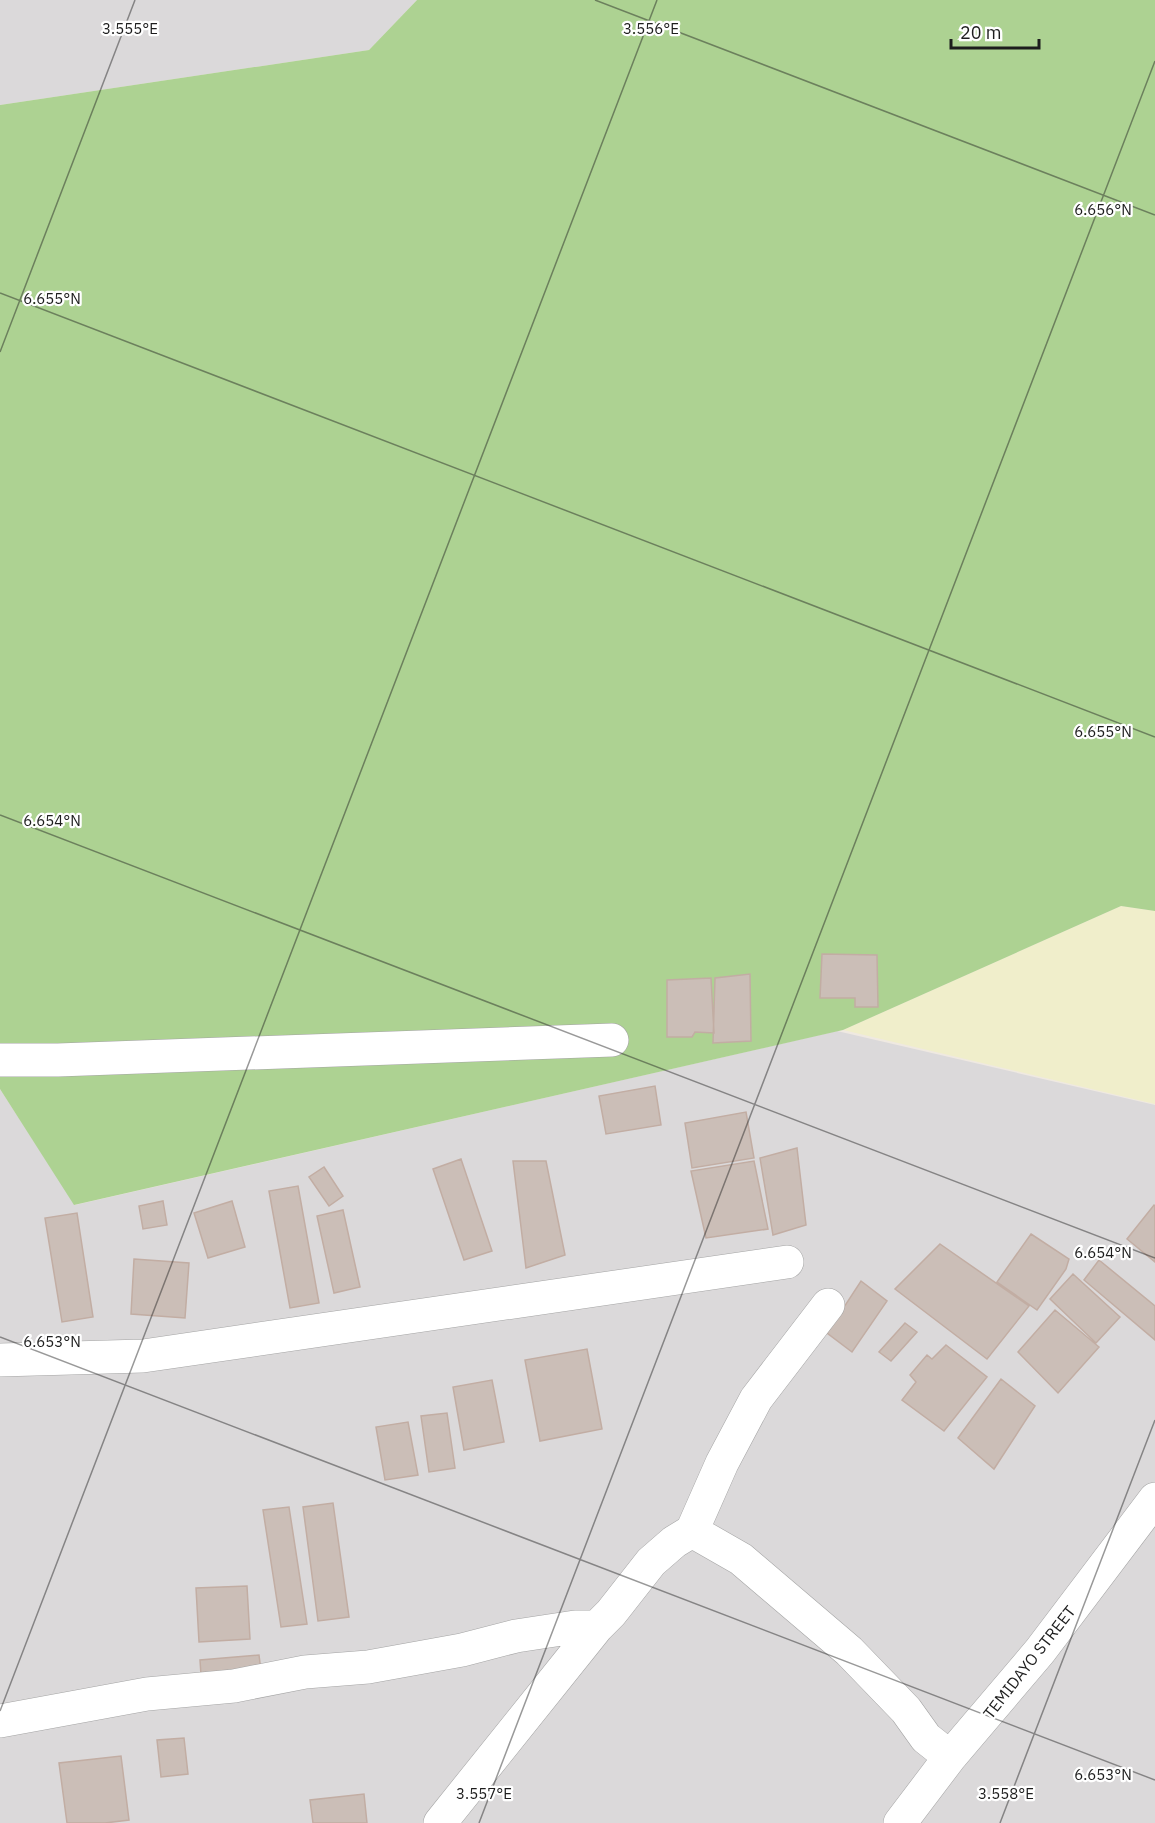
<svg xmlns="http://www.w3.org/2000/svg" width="1155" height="1823" font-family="'IBM Plex Sans',sans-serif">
<rect width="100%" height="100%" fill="#efe9e1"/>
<path fill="#dbd9da" d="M 0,0 L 417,0 L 369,50 L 0,105 Z
M 837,1031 L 1155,1105 L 1155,1823 L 0,1823 L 0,1089 L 75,1205 Z"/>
<path fill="#f0eecb" d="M 1121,906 L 1155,911 L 1155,1104 L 843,1030 Z"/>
<path fill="#add292" d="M 417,0 L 1155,0 L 1155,911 L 1121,906 L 843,1030 L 74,1205 L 0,1089 L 0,105 L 369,50 Z"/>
<path fill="#cbbeb7" stroke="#c2ada3" stroke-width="1.5" d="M 822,954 L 877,955 L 878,1007 L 855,1007 L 855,998 L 820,998 Z
M 750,974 L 751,1041 L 713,1043 L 715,978 Z
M 711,978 L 714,1033 L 695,1032 L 692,1037 L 667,1037 L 667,980 Z
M 655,1086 L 661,1125 L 606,1134 L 599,1096 Z
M 746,1112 L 754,1158 L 692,1168 L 685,1123 Z
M 797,1148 L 806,1225 L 773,1235 L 760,1158 Z
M 461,1159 L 492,1251 L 464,1260 L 433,1169 Z
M 513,1161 L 546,1161 L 565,1255 L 526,1268 Z
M 754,1161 L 768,1229 L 706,1238 L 691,1171 Z
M 324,1167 L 343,1196 L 329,1206 L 309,1177 Z
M 298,1186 L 319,1303 L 290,1308 L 269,1191 Z
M 163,1201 L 167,1225 L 143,1229 L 139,1206 Z
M 232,1201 L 245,1247 L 208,1258 L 194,1213 Z
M 1154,1205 L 1155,1206 L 1155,1262 L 1127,1239 Z
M 343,1210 L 360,1287 L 334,1293 L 317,1216 Z
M 77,1213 L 93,1317 L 62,1322 L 45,1218 Z
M 1031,1234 L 1069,1259 L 1066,1269 L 1037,1310 L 997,1282 Z
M 940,1244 L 1029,1306 L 987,1359 L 895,1289 Z
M 134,1259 L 189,1263 L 185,1318 L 131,1314 Z
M 1099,1260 L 1155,1306 L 1155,1340 L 1084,1280 Z
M 1073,1274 L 1120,1317 L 1096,1343 L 1050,1299 Z
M 861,1281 L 887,1301 L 852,1352 L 827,1333 Z
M 1055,1310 L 1099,1347 L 1058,1393 L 1018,1352 Z
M 905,1323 L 917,1332 L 891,1361 L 879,1352 Z
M 946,1345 L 987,1377 L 944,1431 L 902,1400 L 916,1382 L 910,1375 L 927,1355 L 932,1359 Z
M 587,1349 L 602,1429 L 540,1441 L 525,1360 Z
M 1001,1379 L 1035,1406 L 994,1469 L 958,1438 Z
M 492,1380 L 504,1442 L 464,1450 L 453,1387 Z
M 447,1413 L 455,1468 L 429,1472 L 421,1416 Z
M 408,1422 L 418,1475 L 385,1480 L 376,1427 Z
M 333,1503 L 349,1617 L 318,1621 L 303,1507 Z
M 289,1507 L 307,1624 L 281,1627 L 263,1510 Z
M 247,1586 L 250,1639 L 199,1642 L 196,1588 Z
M 259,1655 L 261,1671 L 201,1675 L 200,1660 Z
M 184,1738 L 188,1774 L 161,1777 L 157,1740 Z
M 121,1756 L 129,1820 L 105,1823 L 67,1823 L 59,1763 Z
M 364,1794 L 367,1823 L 313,1823 L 310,1800 Z"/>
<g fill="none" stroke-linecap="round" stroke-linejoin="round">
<defs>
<path id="minor" d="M 0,1060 L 58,1060 L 612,1040
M 0,1360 L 143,1356 L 787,1262
M 692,1531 L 741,1559 L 849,1651 L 906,1710 L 926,1738 L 950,1757
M 0,1721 L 147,1694 L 234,1686 L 305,1672 L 368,1667 L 462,1650 L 516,1636 L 575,1627 L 597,1627 L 611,1613 L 651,1562 L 674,1542 L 692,1531 L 722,1463 L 756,1399 L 828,1305
M 440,1823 L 597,1627
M 900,1823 L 950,1757 L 1040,1651 L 1155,1499"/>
</defs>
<use href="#minor" stroke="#a4a4a4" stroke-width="34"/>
<use href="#minor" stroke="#fff" stroke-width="33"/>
</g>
<path fill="none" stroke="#1d1d1d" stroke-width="1.5" stroke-opacity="0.45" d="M 595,0 L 1155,215M 0,293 L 1155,737M 0,352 L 135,0M 0,815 L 1155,1258M 0,1337 L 1155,1780M 0,1711 L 657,0M 479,1823 L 1155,61M 1000,1823 L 1155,1420"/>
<g text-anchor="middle" stroke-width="4.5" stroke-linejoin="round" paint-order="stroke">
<g font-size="16" fill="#1d1d1d" stroke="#fff">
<text transform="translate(1029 1662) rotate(-52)" y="6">TEMIDAYO STREET</text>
</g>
</g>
<g font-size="15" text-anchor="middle" fill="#1d1d1d" stroke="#fff" stroke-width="4.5" stroke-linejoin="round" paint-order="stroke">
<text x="130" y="34">3.555°E</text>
<text x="651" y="34">3.556°E</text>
<text x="1103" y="215">6.656°N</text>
<text x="52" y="304">6.655°N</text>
<text x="1103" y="737">6.655°N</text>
<text x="52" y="826">6.654°N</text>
<text x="1103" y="1258">6.654°N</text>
<text x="52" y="1347">6.653°N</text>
<text x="1103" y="1780">6.653°N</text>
<text x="484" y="1799">3.557°E</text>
<text x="1006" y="1799">3.558°E</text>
</g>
<path d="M951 39v9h88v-9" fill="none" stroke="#1d1d1d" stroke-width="3"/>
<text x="960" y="39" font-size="18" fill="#1d1d1d" stroke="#ffffff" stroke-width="4.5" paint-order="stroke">20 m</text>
</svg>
